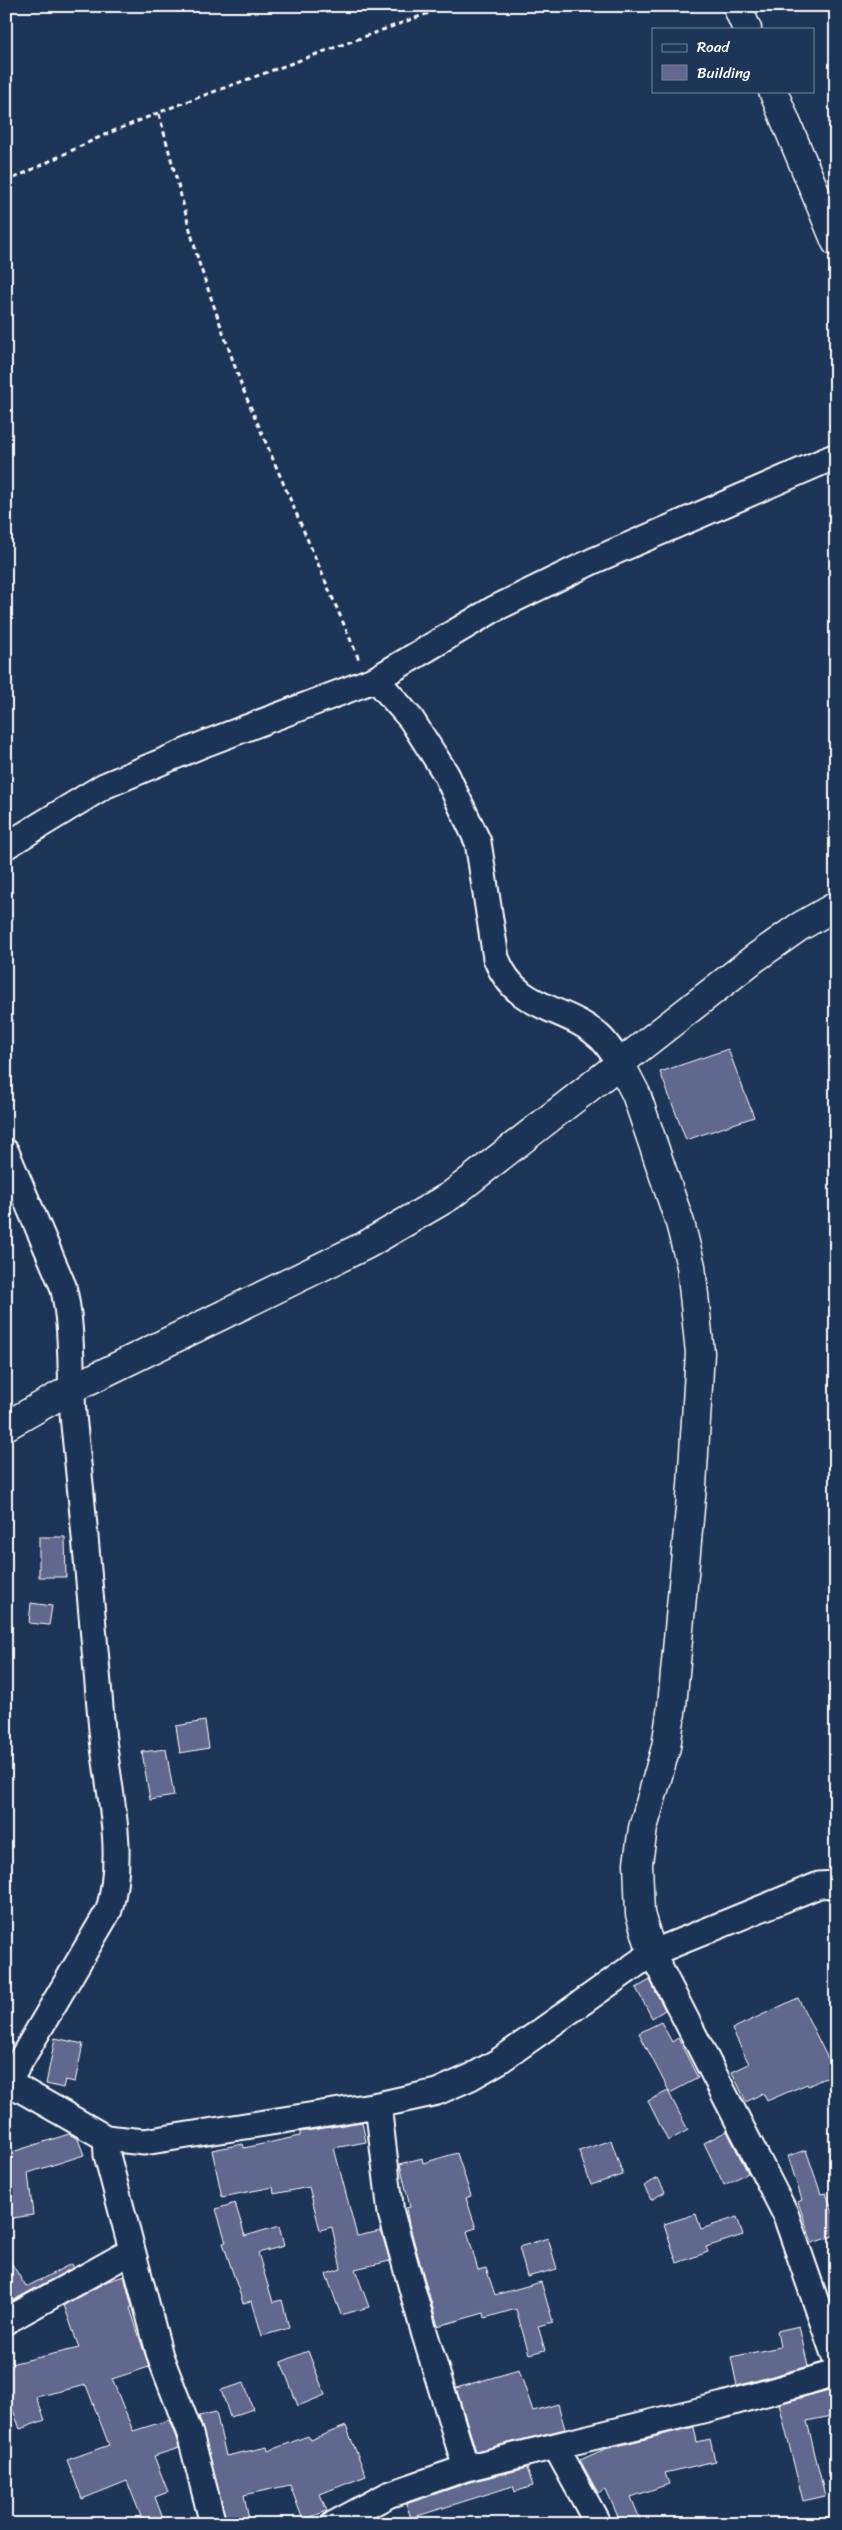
<svg xmlns="http://www.w3.org/2000/svg" width="842" height="2530" font-family="Sriracha,sans-serif">
<rect width="100%" height="100%" fill="#1d3557"/>
<filter id="ink" filterUnits="userSpaceOnUse"><feTurbulence type="fractalNoise" baseFrequency=".02" numOctaves="2"/><feDisplacementMap in="SourceGraphic" scale="10" xChannelSelector="R" yChannelSelector="G"/><feConvolveMatrix kernelMatrix="1 2 1 2 8 2 1 2 1" color-interpolation-filters="sRGB"/></filter>
<g filter="url(#ink)">
<path fill="#61678e" stroke="#fff" d="M 728,1049 L 754,1117 L 686,1140 L 660,1072 Z
M 39,1537 L 65,1537 L 66,1577 L 39,1577 Z
M 31,1603 L 52,1606 L 49,1625 L 29,1623 Z
M 205,1721 L 209,1748 L 180,1753 L 176,1726 Z
M 166,1749 L 174,1796 L 150,1800 L 142,1752 Z
M 650,1980 L 665,2010 L 652,2018 L 636,1988 Z
M 798,1998 L 835,2073 L 808,2086 L 807,2084 L 767,2101 L 763,2093 L 746,2102 L 732,2072 L 749,2064 L 732,2029 Z
M 661,2022 L 672,2042 L 678,2038 L 698,2078 L 670,2093 L 639,2033 Z
M 55,2038 L 83,2044 L 75,2082 L 65,2080 L 63,2088 L 46,2084 Z
M 668,2091 L 688,2130 L 668,2141 L 648,2101 Z
M 362,2122 L 366,2142 L 334,2148 L 357,2236 L 381,2231 L 390,2261 L 355,2269 L 369,2307 L 341,2315 L 326,2274 L 341,2269 L 332,2227 L 320,2230 L 309,2187 L 274,2194 L 273,2187 L 222,2197 L 212,2150 L 243,2144 L 244,2148 L 300,2136 L 300,2132 Z
M 727,2131 L 748,2173 L 724,2185 L 704,2143 Z
M 69,2134 L 78,2139 L 84,2155 L 28,2173 L 33,2215 L 6,2219 L 6,2154 Z
M 611,2140 L 623,2175 L 591,2185 L 579,2151 Z
M 806,2150 L 821,2194 L 826,2193 L 836,2221 L 836,2235 L 812,2243 L 798,2202 L 802,2200 L 788,2156 Z
M 457,2153 L 471,2196 L 466,2198 L 476,2228 L 467,2231 L 478,2270 L 486,2268 L 495,2295 L 541,2282 L 553,2322 L 538,2326 L 545,2350 L 529,2354 L 516,2309 L 485,2318 L 484,2313 L 438,2326 L 409,2224 L 406,2208 L 410,2207 L 400,2164 L 422,2158 L 423,2163 Z
M 658,2178 L 665,2192 L 651,2200 L 644,2186 Z
M 235,2203 L 245,2236 L 279,2226 L 284,2246 L 258,2253 L 273,2302 L 282,2300 L 289,2328 L 262,2336 L 252,2301 L 243,2303 L 223,2243 L 226,2242 L 216,2209 Z
M 696,2214 L 701,2229 L 737,2217 L 743,2235 L 706,2247 L 708,2252 L 677,2263 L 664,2224 Z
M 548,2238 L 557,2269 L 527,2277 L 519,2247 Z
M 6,2254 L 26,2287 L 71,2264 L 73,2268 L 6,2304 Z
M 124,2276 L 132,2307 L 130,2308 L 149,2367 L 112,2379 L 133,2431 L 169,2420 L 176,2438 L 179,2448 L 154,2456 L 168,2492 L 155,2497 L 165,2524 L 144,2524 L 127,2481 L 82,2499 L 67,2460 L 109,2445 L 86,2385 L 36,2397 L 45,2420 L 20,2429 L 6,2391 L 6,2365 L 79,2348 L 64,2305 L 108,2281 Z
M 799,2326 L 808,2366 L 737,2386 L 731,2357 L 780,2347 L 777,2331 Z
M 308,2351 L 325,2395 L 298,2406 L 281,2362 Z
M 519,2370 L 533,2411 L 558,2404 L 565,2429 L 476,2451 L 456,2388 Z
M 244,2383 L 253,2409 L 230,2417 L 221,2390 Z
M 836,2388 L 836,2415 L 807,2421 L 825,2496 L 803,2501 L 779,2404 Z
M 216,2412 L 226,2456 L 267,2447 L 268,2451 L 308,2436 L 310,2440 L 346,2426 L 366,2476 L 320,2494 L 327,2511 L 303,2520 L 290,2485 L 244,2495 L 250,2524 L 227,2524 L 199,2416 Z
M 694,2427 L 697,2442 L 710,2439 L 715,2461 L 665,2473 L 669,2484 L 631,2497 L 642,2524 L 621,2524 L 606,2489 L 598,2493 L 580,2460 L 605,2449 Z
M 527,2468 L 533,2486 L 515,2492 L 513,2486 L 411,2518 L 406,2504 L 470,2482 Z"/>
<g fill="none" stroke-linecap="round" stroke-linejoin="round">
<defs>
<path id="street" d="M 376,679 L 411,719 L 446,774 L 478,842 L 496,958 C 517,1013 565,1004 601,1038 C 608,1045 614,1055 620,1063
M 6,846 L 104,786 L 204,744 L 376,679 L 494,609 L 593,561 L 836,456
M 6,1152 L 63,1286 C 74,1331 69,1378 74,1425 C 85,1527 93,1628 102,1730 C 108,1791 126,1850 109,1910 L 8,2082
M 652,1953 L 819,1885 L 836,1884
M 6,2081 L 106,2138 L 144,2142 L 378,2105 L 437,2092 L 471,2077 L 499,2061 L 652,1953 L 785,2213 L 836,2360
M 378,2105 L 391,2213 L 425,2335 L 466,2468
M 106,2138 L 107,2155 L 160,2356 L 190,2434 L 213,2524
M 6,2321 L 132,2251
M 556,2447 L 598,2524
M 334,2524 L 388,2495 L 466,2468 L 723,2405 L 836,2373"/>
<path id="secondary" d="M 737,6 L 747,29
M 773,91 L 836,242
M 620,1063 L 636,1094 L 680,1223 L 691,1266 L 700,1353 L 692,1486 L 672,1706 L 666,1747 L 643,1828 L 638,1863 L 640,1914 L 652,1953
M 6,1426 L 71,1389 L 366,1245 L 450,1196 L 755,958 L 799,927 L 836,906"/>
</defs>
<use href="#street" stroke="#fff" stroke-width="29"/>
<use href="#secondary" stroke="#fff" stroke-width="31"/>
<path stroke="#fff" stroke-width="3" stroke-dasharray="5 4" stroke-linecap="butt" d="M 159,114 L 199,263 L 242,387 L 360,662
M 6,182 L 104,135 L 175,106 L 448,6"/>
<use href="#street" stroke="#1d3557" stroke-width="25"/>
<use href="#secondary" stroke="#1d3557" stroke-width="28"/>
</g>
</g>
<rect width="842" height="2530" fill="none" stroke="#1d3557" stroke-width="25"/>
<rect x="12" y="12" width="817" height="2505" fill="none" stroke="#fff" stroke-width="2" filter="url(#ink)"/>
<rect x="652" y="28" width="162" height="65" fill="#1d3557" stroke="#77869a"/>
<rect x="662" y="44" width="25" height="8" fill="#1d3557" stroke="#77869a"/>
<text x="697" y="52" font-size="15" fill="#ffffff">Road</text>
<rect x="662" y="65" width="25" height="15" fill="#61678e" stroke="#77869a"/>
<text x="697" y="78" font-size="15" fill="#ffffff">Building</text>
</svg>
